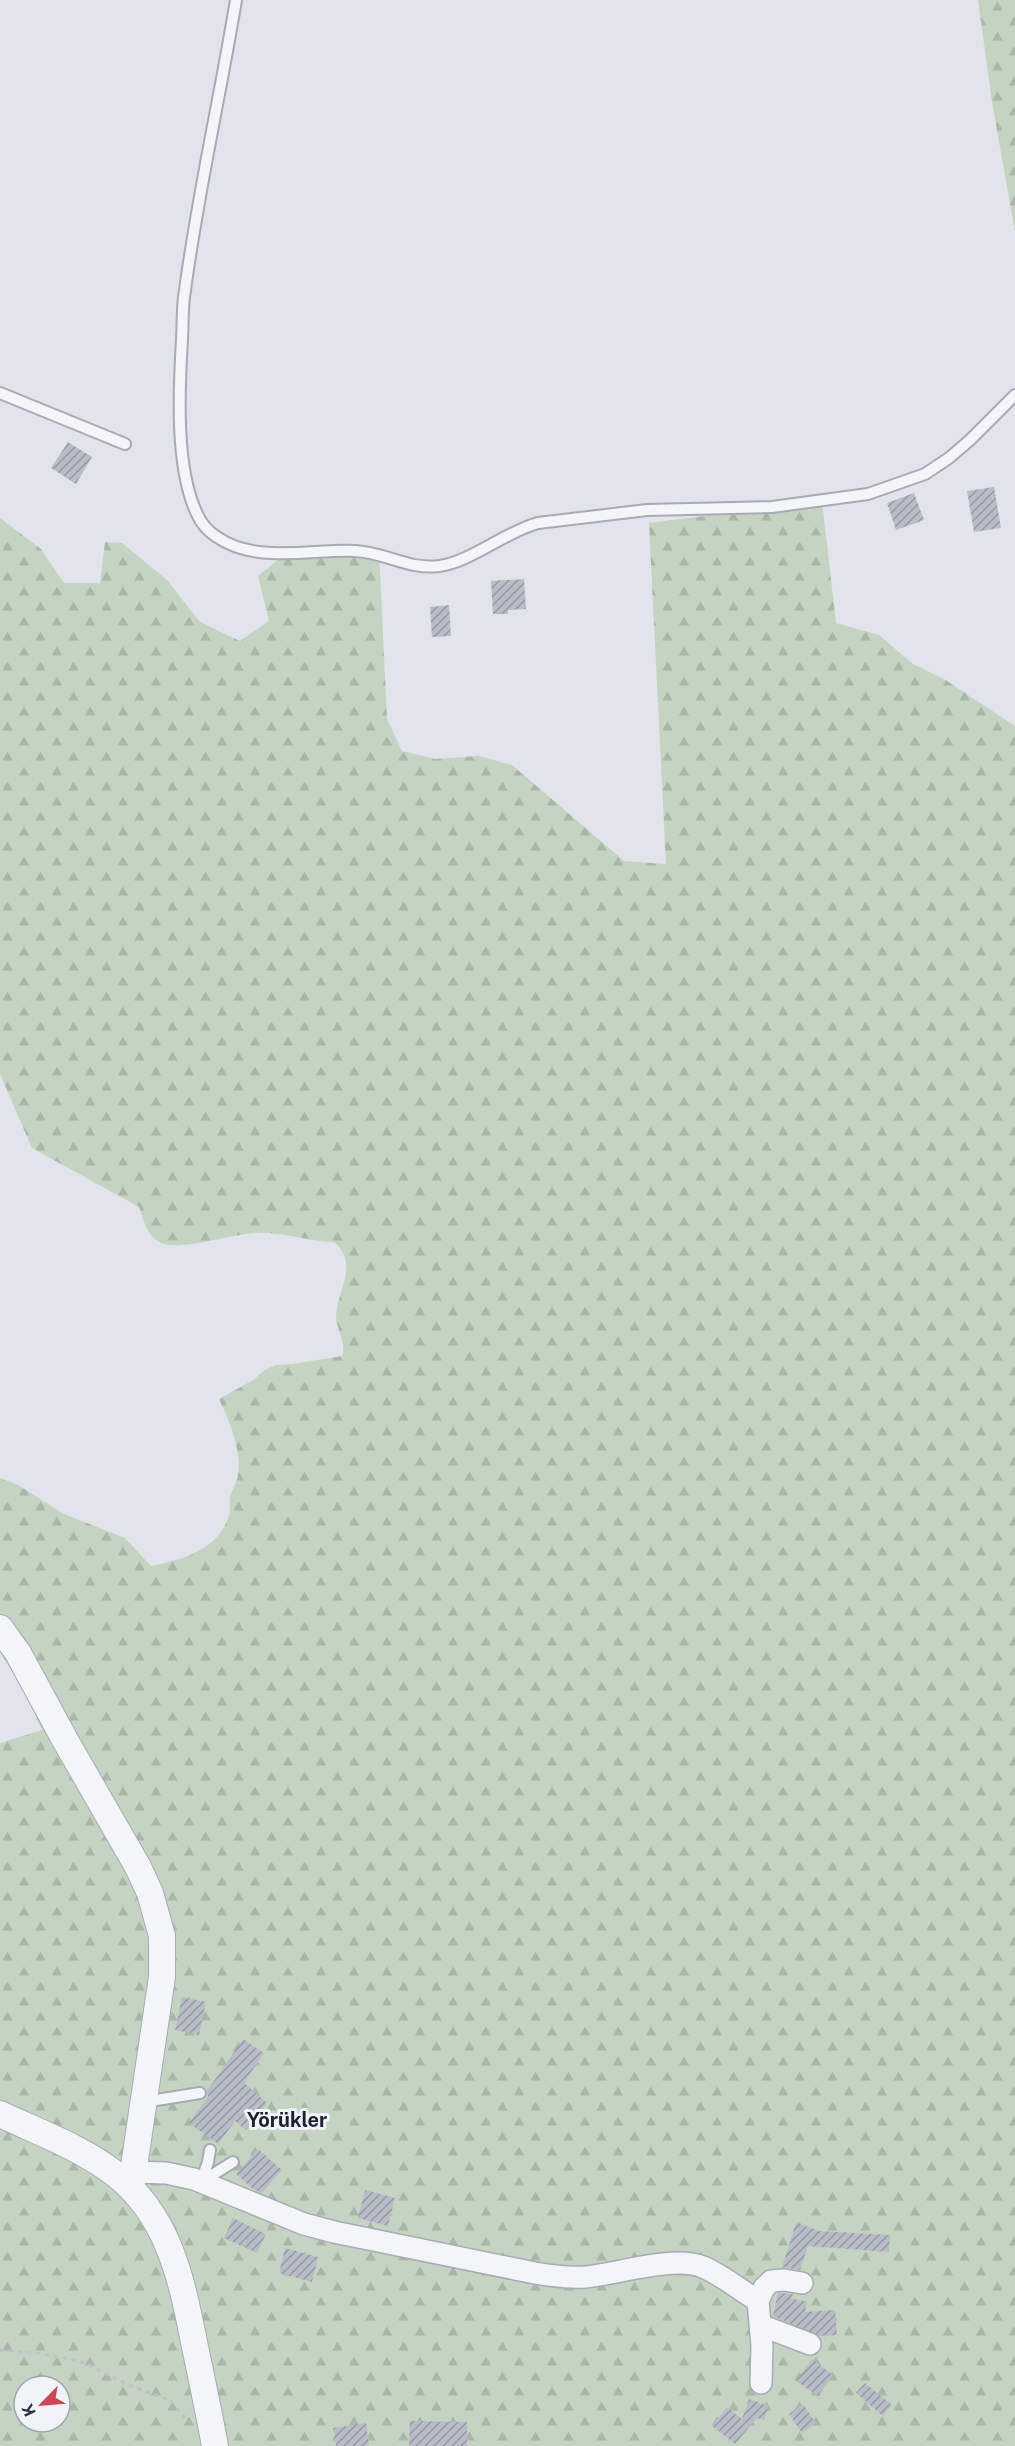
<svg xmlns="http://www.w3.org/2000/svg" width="1015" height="2446" font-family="'Public Sans',sans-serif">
<defs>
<pattern id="forest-firs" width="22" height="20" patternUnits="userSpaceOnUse" patternTransform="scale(1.5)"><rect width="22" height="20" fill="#c5d4c2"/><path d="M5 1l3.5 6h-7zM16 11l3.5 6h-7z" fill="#a9b6a8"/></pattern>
<pattern id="building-hatch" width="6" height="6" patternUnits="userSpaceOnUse" patternTransform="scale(1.5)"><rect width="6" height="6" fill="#b8bdc7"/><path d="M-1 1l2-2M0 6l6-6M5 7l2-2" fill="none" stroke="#969aa3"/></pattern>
</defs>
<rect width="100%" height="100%" fill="#e1e4ea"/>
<path fill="url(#forest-firs)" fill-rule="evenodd" d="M 978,0 L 1015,0 L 1015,232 L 992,102 Z
M 822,501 L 836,623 L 879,635 L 913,664 L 944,679 L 1015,726 L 1015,2446 L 0,2446 L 0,1743 L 42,1730 L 23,1689 L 0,1652 L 0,1478 L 18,1485 L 64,1514 L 125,1538 L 151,1566 C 182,1560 219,1550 229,1515 C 231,1510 229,1503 230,1497 C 232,1490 237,1482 238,1475 C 242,1451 229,1420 219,1399 L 253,1380 L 265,1370 L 276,1365 L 292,1364 L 342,1356 C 347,1344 336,1329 336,1316 C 337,1290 360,1264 334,1242 C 308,1242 282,1231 256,1233 C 233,1234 184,1250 164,1244 C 147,1238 144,1221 139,1207 L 32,1148 L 0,1074 L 0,518 L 41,549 L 64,583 L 100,583 L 105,542 L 122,543 L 167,580 L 200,622 L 240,641 L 269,621 L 258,576 L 280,558 L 379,550 L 387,719 L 402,751 L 435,759 L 479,756 L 512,765 L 624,861 L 666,864 L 649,523 ZM 24,2386 L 60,2386 L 60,2422 L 24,2422 Z"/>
<path fill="url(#building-hatch)" d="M 68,442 L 92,457 L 76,484 L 51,468 Z
M 994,487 L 1001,528 L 974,532 L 967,491 Z
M 914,493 L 924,520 L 896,530 L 887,503 Z
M 524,579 L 526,609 L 508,610 L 508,614 L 493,614 L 491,581 Z
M 449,605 L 451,636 L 432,637 L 430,607 Z
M 182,1997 L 206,2002 L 199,2035 L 175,2030 Z
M 243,2039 L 264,2053 L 244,2083 L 267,2103 L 246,2130 L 235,2121 L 218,2144 L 189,2123 L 208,2097 L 207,2091 Z
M 258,2149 L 282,2170 L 262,2193 L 253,2189 L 236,2174 Z
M 365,2190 L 395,2198 L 388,2226 L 358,2218 Z
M 233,2218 L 266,2234 L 257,2253 L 224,2238 Z
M 796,2223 L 820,2231 L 890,2235 L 889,2252 L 808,2246 L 800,2270 L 782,2267 Z
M 285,2248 L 318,2257 L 312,2282 L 279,2273 Z
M 778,2293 L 793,2294 L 791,2298 L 807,2302 L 805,2312 L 835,2310 L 837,2335 L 820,2336 L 773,2316 Z
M 812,2359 L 833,2375 L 818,2396 L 796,2381 Z
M 865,2383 L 892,2405 L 883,2416 L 856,2393 Z
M 749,2399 L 769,2406 L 764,2420 L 757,2418 L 735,2444 L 712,2426 L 727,2407 L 742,2419 Z
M 803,2404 L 816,2423 L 802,2433 L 789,2414 Z
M 410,2421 L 467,2422 L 467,2446 L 409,2446 Z
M 366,2423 L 369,2446 L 336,2446 L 333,2428 Z"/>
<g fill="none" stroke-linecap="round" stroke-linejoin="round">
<defs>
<path id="service" d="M 236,0 C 220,97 198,193 185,290 C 182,306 183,323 182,339 C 179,390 175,468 197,514 C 201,523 209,532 217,537 C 256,564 311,549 355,551 C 384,552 409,570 439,566 C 468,563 505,532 538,523 L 647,510 L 772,507 L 868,494 L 925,474 L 949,458 L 970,440 L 1015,395
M 0,393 L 125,444
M 144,2102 L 200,2093
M 201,2182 L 233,2162
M 201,2182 L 208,2162 L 210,2150"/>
<path id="minor" d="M 133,2172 L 166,2173 L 194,2179 L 304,2224 L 334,2232 L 535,2273 C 552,2276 568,2278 585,2277 C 617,2274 675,2255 703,2267 C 722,2275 740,2290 758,2301
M 760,2325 L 810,2344
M 761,2383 L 762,2346 L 758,2301 L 764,2288 L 771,2281 L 784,2280 L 802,2283"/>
<path id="tertiary" d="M 0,1628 L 18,1653 L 65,1740 L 138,1867 L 150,1893 L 162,1936 L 162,1977 L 131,2187
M 0,2114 C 38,2132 80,2147 114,2173 C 170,2216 182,2282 195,2347 C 202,2380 209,2413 215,2446"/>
</defs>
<use href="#service" stroke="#a6abb4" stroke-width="14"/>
<use href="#minor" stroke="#a6abb4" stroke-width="24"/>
<use href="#tertiary" stroke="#a6abb4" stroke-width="28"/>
<path stroke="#bfc2c9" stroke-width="3" stroke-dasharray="4.5 4.5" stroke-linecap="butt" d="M 0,2350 L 42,2354 L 75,2360 L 93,2367 L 124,2383 L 171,2401 L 189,2422"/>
<use href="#service" stroke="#f4f5f8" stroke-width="10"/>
<use href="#minor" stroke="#f4f5f8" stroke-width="21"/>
<use href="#tertiary" stroke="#f4f5f8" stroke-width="26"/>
</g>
<g text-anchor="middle" stroke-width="6" stroke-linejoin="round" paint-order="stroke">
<g font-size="20" font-weight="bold" fill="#1b2232" stroke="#f0f3f7">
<text x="287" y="2127">Yörükler</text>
</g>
</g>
<g transform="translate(42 2404) rotate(245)"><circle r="28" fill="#f0f3f7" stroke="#a0a5af" stroke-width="1.5"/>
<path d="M0-4.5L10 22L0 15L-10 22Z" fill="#d04552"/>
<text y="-9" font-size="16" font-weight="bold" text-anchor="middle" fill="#293142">K</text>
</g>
</svg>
